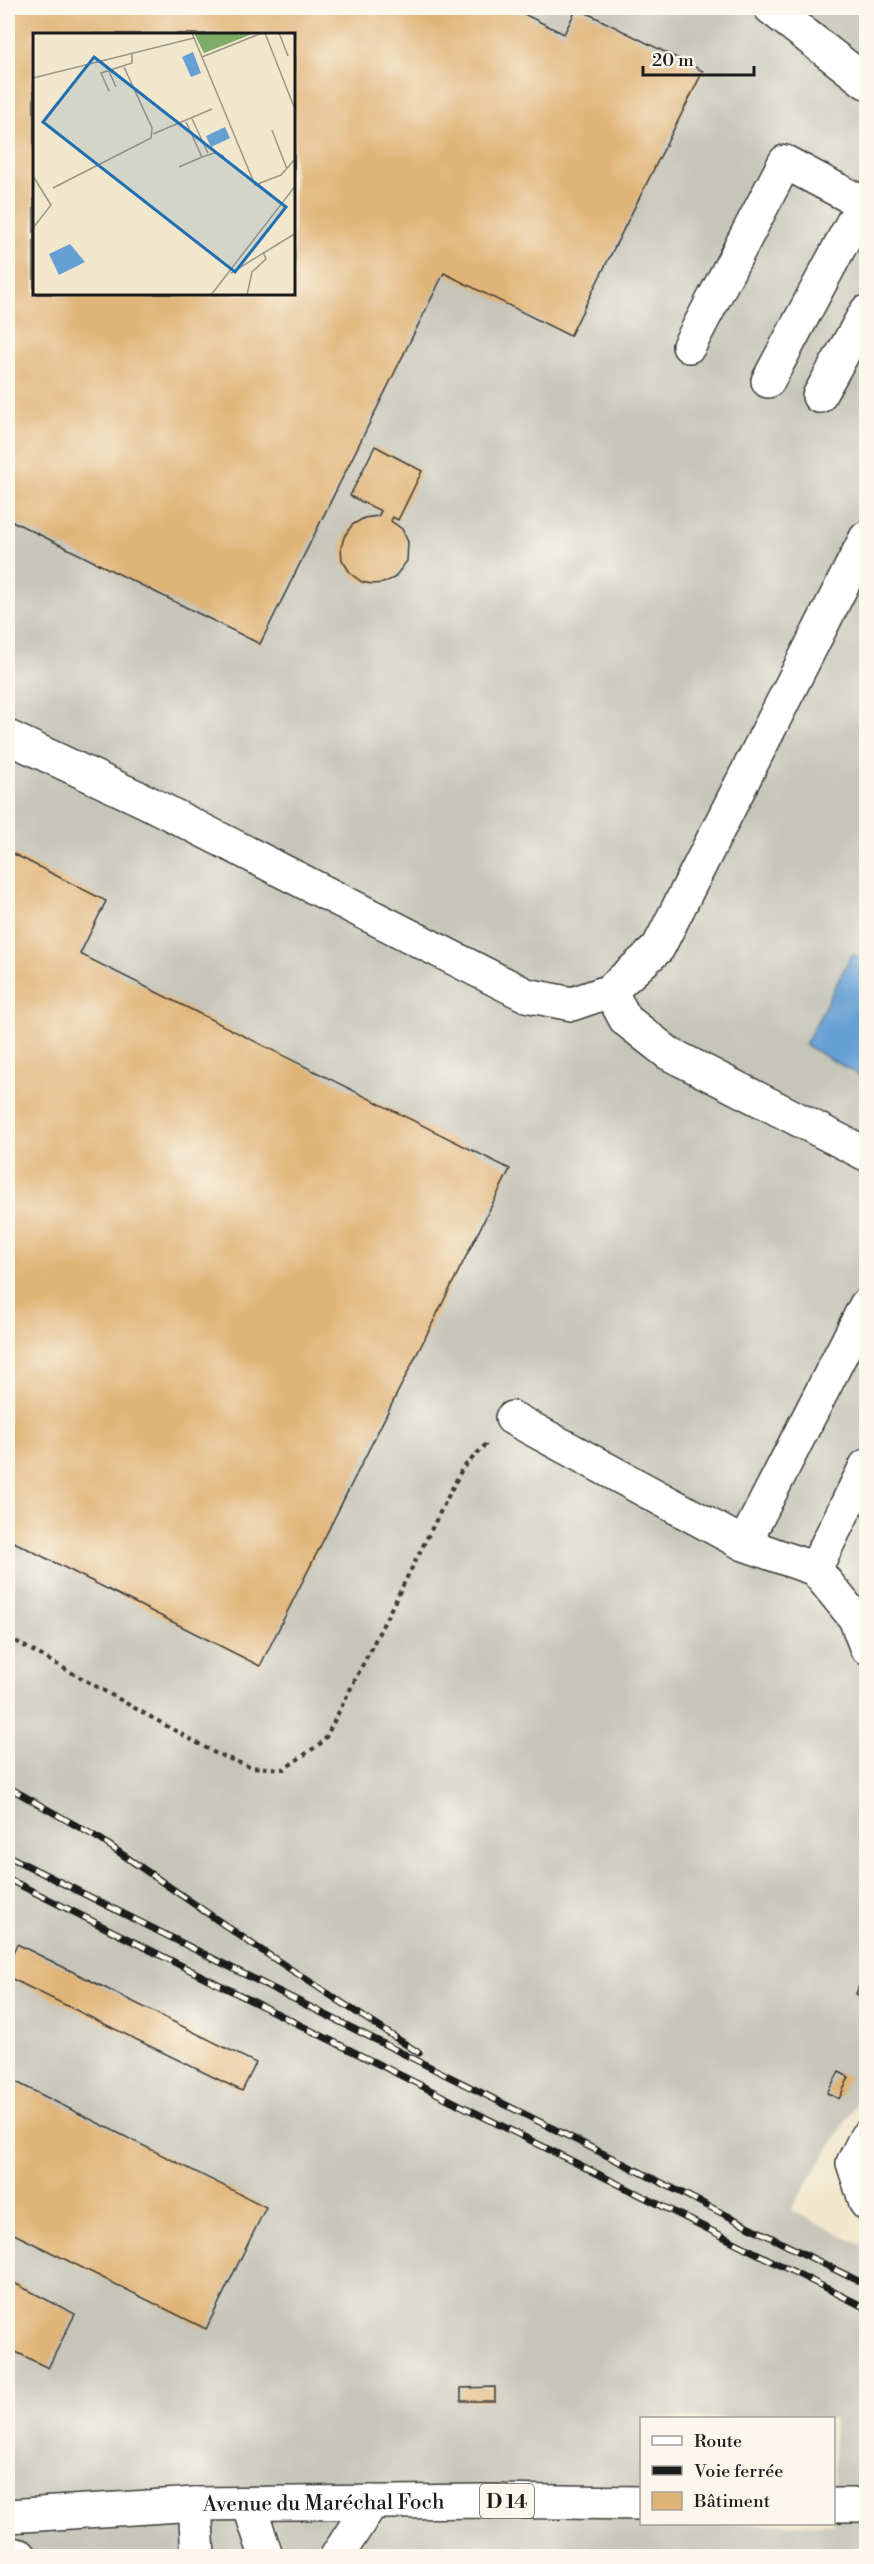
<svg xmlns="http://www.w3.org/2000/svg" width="874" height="2564" font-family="'Libre Bodoni',serif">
<rect width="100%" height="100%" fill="#fbf7ec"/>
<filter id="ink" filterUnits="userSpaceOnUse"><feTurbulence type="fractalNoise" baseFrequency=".0167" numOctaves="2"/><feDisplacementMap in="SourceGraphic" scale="12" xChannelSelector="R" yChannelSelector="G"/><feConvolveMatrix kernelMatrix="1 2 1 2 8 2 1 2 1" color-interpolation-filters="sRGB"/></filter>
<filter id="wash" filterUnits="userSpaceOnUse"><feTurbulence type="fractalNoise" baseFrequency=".008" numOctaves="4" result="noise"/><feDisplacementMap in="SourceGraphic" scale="24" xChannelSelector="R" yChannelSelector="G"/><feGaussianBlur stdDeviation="1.35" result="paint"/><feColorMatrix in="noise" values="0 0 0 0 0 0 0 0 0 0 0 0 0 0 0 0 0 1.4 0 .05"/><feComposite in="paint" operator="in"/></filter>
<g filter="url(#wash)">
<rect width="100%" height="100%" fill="#f1e7cc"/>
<path fill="#c5c5b9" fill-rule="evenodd" d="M 8,8 L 866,8 L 866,2088 L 791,2210 L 866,2247 L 866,2556 L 8,2556 ZM 34,34 L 294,34 L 294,294 L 34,294 ZM 642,2418 L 834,2418 L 834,2524 L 642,2524 Z"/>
<path fill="#659fd4" stroke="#405e78" stroke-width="1.5" d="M 852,954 L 866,962 L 866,1079 L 805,1045 Z"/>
<g id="blocks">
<path fill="#e0b477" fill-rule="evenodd" d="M 8,8 L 512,8 L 564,34 L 577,8 L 703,71 L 570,336 L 444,273 L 260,644 L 8,519 ZM 34,34 L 294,34 L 294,294 L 34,294 Z
M 375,446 L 422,471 L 398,520 L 393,517 L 391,521 L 402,529 L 408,542 L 407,561 L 394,578 L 383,583 L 372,584 L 362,582 L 351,574 L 342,560 L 341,548 L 344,537 L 352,525 L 364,518 L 378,516 L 381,511 L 350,496 Z
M 8,851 L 106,901 L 80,954 L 510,1169 L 260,1666 L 8,1539 Z
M 17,1944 L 256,2063 L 242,2091 L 8,1977 L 8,1963 Z
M 864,1974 L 866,1975 L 866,1999 L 856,1994 Z
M 839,2072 L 849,2077 L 839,2099 L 827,2093 Z
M 8,2078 L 266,2207 L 206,2329 L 8,2231 Z
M 8,2280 L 75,2314 L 48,2368 L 8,2348 Z
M 495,2387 L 495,2401 L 461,2401 L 461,2388 Z"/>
</g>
</g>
<g filter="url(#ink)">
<use href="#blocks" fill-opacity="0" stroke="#3c3a36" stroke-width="1.5"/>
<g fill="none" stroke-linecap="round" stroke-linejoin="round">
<defs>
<path id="minor" d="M 771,8 L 866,82
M 689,346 L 785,162 L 866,205
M 768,381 L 863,203
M 819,396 L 866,312
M 8,737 L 145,801 L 526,995 L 572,1004 L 610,991 L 658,948 L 866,538
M 610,991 L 626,1020 L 668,1053 L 866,1154
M 866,1305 L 744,1544 L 815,1569 L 855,1618 L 866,1647
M 512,1418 L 744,1544
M 815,1569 L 866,1466
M 866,2137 L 853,2163 L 866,2203"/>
<g id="major">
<path d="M 195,2504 L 198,2556"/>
<path d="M 249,2504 L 266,2556"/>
<path d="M 834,2505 L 866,2505"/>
<path id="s1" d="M 8,2516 L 195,2504 L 488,2501 L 642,2503"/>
<path d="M 8,2553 L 20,2556"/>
<path d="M 337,2556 L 372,2502"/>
</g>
</defs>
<use href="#minor" stroke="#3c3a36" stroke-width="36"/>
<use href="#major" stroke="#3c3a36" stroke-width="36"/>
<path stroke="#3c3a36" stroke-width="4" stroke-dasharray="4.5 4.5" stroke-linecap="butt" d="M 8,1637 L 215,1753 L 250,1767 L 284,1769 L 324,1741 L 462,1469 L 488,1442"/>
<use href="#minor" stroke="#fff" stroke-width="33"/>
<use href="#major" stroke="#fff" stroke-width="33"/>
<defs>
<path id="rail" d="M 8,1787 L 100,1839 L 255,1946 L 419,2053
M 8,1856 L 866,2285
M 8,1879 L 866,2308"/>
</defs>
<use href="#rail" stroke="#1c1c1c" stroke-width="7"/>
<use href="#rail" stroke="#fbf7ec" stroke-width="4.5" stroke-dasharray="14" stroke-linecap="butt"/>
</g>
</g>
<g text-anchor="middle" stroke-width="4.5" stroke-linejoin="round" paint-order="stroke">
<rect fill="#fbf7ec" stroke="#5f5e5a" stroke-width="1.5" x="480" y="2484" width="54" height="34" rx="4.5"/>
<g font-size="20" font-weight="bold" fill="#1c1c1c">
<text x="507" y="2508">D 14</text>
</g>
<g font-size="21" fill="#1c1c1c" stroke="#fbf7ec">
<text dy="7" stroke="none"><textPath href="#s1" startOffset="316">Avenue du Maréchal Foch</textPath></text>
</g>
</g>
<g transform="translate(33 33)">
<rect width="262" height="262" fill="#f1e7cc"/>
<path d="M 161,0 L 222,0 L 171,20 Z" fill="#7cac66"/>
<path d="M 160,19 L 168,40 L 158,44 L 149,24 ZM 192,94 L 197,105 L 178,114 L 173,103 ZM 37,211 L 52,229 L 26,242 L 16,221 Z" fill="#659fd4"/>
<path fill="none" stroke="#9c9686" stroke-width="1.5" d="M 159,0 L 222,152 L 248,142 L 263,125M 232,0 L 263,79M 246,0 L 255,23M 169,24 L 229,0M 75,36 L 83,54M 0,45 L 161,5M 76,58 L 68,40 L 99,30 L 99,21M 159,86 L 175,120M 153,89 L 169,124 L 181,120 L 191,123M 239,97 L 254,136M 120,101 L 179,76M 146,134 L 169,124M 0,143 L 18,172 L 0,195M 20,155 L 118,105 L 119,95 L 91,34M 198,240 L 263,200M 178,262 L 263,152M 214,262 L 219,239 L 233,226 L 230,219"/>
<path fill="#1f6fb2" fill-opacity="0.15" stroke="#1f6fb2" stroke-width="3" d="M 61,24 L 253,174 L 202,239 L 10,89 Z"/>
<rect width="262" height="262" fill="none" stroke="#1c1c1c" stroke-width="3"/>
</g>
<rect width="874" height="2564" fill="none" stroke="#fbf7ec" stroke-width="30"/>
<rect x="640" y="2417" width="195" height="108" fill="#fbf7ec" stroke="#a29f99" stroke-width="1.5"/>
<rect x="652" y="2436" width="30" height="9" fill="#ffffff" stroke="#a29f99" stroke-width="1.5"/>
<text x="694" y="2447" font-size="18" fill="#1c1c1c">Route</text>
<rect x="652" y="2466" width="30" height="9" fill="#1c1c1c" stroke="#a29f99" stroke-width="1.5"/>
<text x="694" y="2477" font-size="18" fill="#1c1c1c">Voie ferrée</text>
<rect x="652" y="2492" width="30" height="18" fill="#e0b477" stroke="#a29f99" stroke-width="1.5"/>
<text x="694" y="2507" font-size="18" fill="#1c1c1c">Bâtiment</text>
<path d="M643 66v9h111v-9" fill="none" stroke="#1c1c1c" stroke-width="3"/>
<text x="652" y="66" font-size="18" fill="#1c1c1c" stroke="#fbf7ec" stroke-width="4.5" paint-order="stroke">20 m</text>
</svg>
